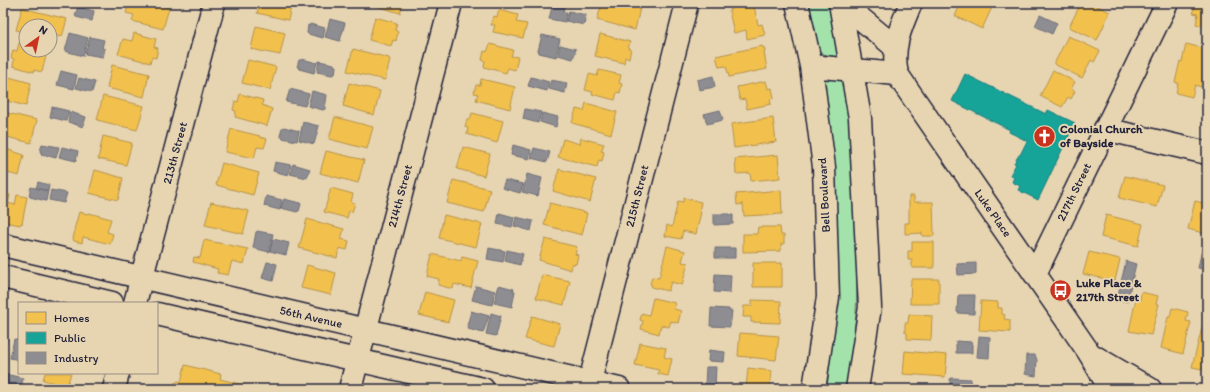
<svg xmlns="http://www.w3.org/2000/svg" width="1210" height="392" font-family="Itim,sans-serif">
<rect width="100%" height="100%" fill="#e7d5b2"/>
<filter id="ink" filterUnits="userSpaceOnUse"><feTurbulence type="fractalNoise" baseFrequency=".025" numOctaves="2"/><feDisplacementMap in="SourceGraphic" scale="8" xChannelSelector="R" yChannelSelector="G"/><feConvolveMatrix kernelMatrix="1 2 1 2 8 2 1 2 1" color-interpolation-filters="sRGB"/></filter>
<g filter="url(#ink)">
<path fill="#a3e3ab" stroke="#628273" d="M 809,3 L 830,3 L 839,56 L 837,57 L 823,54 L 819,50 Z
M 823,77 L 842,78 L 849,105 L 858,253 L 856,314 L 848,389 L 827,389 L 835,308 Z"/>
<path fill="#f2c14e" stroke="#b49148" d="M 129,3 L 136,6 L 137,3 L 150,3 L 169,8 L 163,29 L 132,21 L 134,15 L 126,13 Z
M 260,3 L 292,3 L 288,20 L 257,13 Z
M 366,3 L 403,3 L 400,13 Z
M 522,3 L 538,3 L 537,7 Z
M 602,3 L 623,3 L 640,8 L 635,30 L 597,20 Z
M 730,3 L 757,3 L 758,6 L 754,6 L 758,25 L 762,24 L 765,35 L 747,39 L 746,30 L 734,33 L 729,11 L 731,10 Z
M 961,3 L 994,3 L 982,29 L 955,16 Z
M 1081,3 L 1091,3 L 1110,12 L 1097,40 L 1069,27 Z
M 1201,3 L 1207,3 L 1207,27 L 1196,24 L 1198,14 L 1193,13 L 1195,5 L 1200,6 Z
M 22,8 L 67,19 L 62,37 L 52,35 L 50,39 L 50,26 L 26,26 L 26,33 L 16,30 Z
M 499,10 L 518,15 L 516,22 L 527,24 L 523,38 L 493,32 L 495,25 L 491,25 L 494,16 L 497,17 Z
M 375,17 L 397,23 L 395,30 L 398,32 L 396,41 L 393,40 L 391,46 L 369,40 Z
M 256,26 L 285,33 L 280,55 L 251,49 Z
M 134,33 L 156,39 L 154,47 L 158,48 L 156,58 L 152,57 L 150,63 L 118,54 L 123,39 L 132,41 Z
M 600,34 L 630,42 L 628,49 L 631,49 L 629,58 L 625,57 L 624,63 L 595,56 Z
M 1068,36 L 1100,51 L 1094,62 L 1091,60 L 1082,78 L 1054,64 Z
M 19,43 L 26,45 L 26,50 L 40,50 L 39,54 L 46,56 L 42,72 L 34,70 L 34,72 L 13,66 L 14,59 L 11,58 L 13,50 L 17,51 Z
M 490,44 L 513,50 L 511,56 L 518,57 L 515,70 L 508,68 L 506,73 L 484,67 L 485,61 L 482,60 L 484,51 L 487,52 Z
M 1186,44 L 1207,49 L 1207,61 L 1201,87 L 1195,85 L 1192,97 L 1176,93 L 1178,83 L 1175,82 L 1180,61 L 1182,62 Z
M 762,46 L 763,48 L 764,47 L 765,52 L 764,52 L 767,69 L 729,77 L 726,66 L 719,67 L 716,56 Z
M 353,49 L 389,58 L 390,60 L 385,80 L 347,71 Z
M 248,60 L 276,67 L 270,90 L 242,83 Z
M 112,65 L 149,74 L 144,97 L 107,88 Z
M 599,70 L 621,75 L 619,83 L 622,84 L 620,93 L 617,92 L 615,100 L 592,94 L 593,92 L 585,90 L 589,74 L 597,76 Z
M 1053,70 L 1075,82 L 1071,89 L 1075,91 L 1071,99 L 1068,97 L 1062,107 L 1040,96 Z
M 9,77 L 31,83 L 26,106 L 3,100 L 5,93 L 3,93 L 3,88 L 4,84 L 7,85 Z
M 481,79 L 515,87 L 510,109 L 476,100 L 478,94 L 474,93 L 476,85 L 480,85 Z
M 766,81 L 768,89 L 772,88 L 774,98 L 770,99 L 771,104 L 747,109 L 745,99 L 740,100 L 737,87 Z
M 349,83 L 380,91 L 374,115 L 343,106 Z
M 240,94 L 263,100 L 262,105 L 272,109 L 267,126 L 235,117 L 236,111 L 233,110 L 235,101 L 238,102 Z
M 103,96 L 144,106 L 137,130 L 97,120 Z
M 586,103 L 617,112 L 611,134 L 572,123 L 576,109 L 584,111 Z
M 3,112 L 37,120 L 31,143 L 3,136 Z
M 472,113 L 503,121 L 497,143 L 467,134 L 468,128 L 465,127 L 467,119 L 470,120 Z
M 335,117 L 373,127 L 367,149 L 329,139 Z
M 773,118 L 776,142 L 734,148 L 731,124 Z
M 231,129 L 260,136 L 259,137 L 267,139 L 264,148 L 257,147 L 254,158 L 225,152 Z
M 103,136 L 132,143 L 126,165 L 98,159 Z
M 581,138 L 604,144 L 601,151 L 604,152 L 602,161 L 599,160 L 597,167 L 558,157 L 563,139 L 580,144 Z
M 463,147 L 490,154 L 484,176 L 457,169 Z
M 3,148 L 24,155 L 19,176 L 8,173 L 8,176 L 3,174 Z
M 326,151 L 364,160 L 358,183 L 320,173 Z
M 778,155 L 780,178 L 751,181 L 750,173 L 736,174 L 735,159 Z
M 222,163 L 259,173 L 253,195 L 216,185 Z
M 559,169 L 596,179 L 590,202 L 553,191 Z
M 95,170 L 123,178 L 118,200 L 89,193 Z
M 1125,176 L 1163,185 L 1157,207 L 1119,198 Z
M 453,180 L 490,189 L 484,212 L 447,203 Z
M 331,188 L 353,194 L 351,202 L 355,203 L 352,212 L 349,211 L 347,218 L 324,212 Z
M 781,190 L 782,214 L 744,216 L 743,204 L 737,205 L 736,194 Z
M 3,193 L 10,195 L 8,203 L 15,205 L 17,195 L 27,197 L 22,224 L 21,223 L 20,225 L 5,222 L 5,219 L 3,218 Z
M 909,196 L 914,196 L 914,202 L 933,202 L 934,236 L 922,236 L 922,233 L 905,234 L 905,223 L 909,223 Z
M 684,198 L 701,202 L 699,212 L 701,212 L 696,234 L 683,231 L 681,239 L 665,236 L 667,225 L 672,227 L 678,201 L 683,202 Z
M 1195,201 L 1207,204 L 1207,234 L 1188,229 Z
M 211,202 L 249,211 L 243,234 L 205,225 Z
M 550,203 L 587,213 L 582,235 L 544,225 Z
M 79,212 L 88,214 L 89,213 L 111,219 L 107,232 L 113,234 L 110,244 L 83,237 L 82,243 L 74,241 L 73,239 L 75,230 L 74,230 Z
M 444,215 L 482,224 L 476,247 L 439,238 Z
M 1106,215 L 1143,224 L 1138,246 L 1101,237 Z
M 307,219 L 344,229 L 341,239 L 349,241 L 347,250 L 339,248 L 337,258 L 299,248 Z
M 758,227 L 780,227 L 781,235 L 784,235 L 784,244 L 781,244 L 781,251 L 743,252 L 743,234 L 757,234 Z
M 545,239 L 577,247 L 575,254 L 578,255 L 576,264 L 572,264 L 571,270 L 539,260 Z
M 204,240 L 248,249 L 244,264 L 232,261 L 228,275 L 217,273 L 218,269 L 193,262 L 194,257 L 200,258 Z
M 912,242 L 934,242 L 934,268 L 912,268 L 912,260 L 908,260 L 908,251 L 912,251 Z
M 667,246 L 685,251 L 682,262 L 688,263 L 682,285 L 671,282 L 668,291 L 651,287 L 652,285 L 650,284 L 652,277 L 659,278 Z
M 1089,252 L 1120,259 L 1115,281 L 1083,274 Z
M 432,254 L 461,261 L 462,257 L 478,261 L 471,288 L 454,284 L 453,289 L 438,285 L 439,279 L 427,276 Z
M 753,263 L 782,263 L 782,287 L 753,287 Z
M 307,265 L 336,273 L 331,295 L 301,288 Z
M 542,275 L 570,281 L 564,305 L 536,298 Z
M 911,279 L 939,279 L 939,304 L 910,304 Z
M 425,292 L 454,300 L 448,322 L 419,315 Z
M 1141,292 L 1158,296 L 1156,304 L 1159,304 L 1151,335 L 1129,331 L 1136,299 L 1140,300 Z
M 653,298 L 675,303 L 674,309 L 681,311 L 678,323 L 671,321 L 669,327 L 661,325 L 659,334 L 641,329 L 643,321 L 640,320 L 642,313 L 649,315 Z
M 752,300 L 781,301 L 780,323 L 751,322 L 751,317 L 743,317 L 744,306 L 752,306 Z
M 981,301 L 998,302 L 998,308 L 1002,308 L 1002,314 L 1005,315 L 1004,319 L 1010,320 L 1010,332 L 979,330 Z
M 1172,308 L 1188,312 L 1186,321 L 1191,322 L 1183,354 L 1161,348 L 1168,317 L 1170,317 Z
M 909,314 L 932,316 L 931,340 L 907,339 L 907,333 L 905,332 L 905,323 L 908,323 Z
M 532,316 L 560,324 L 554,346 L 525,339 Z
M 1203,324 L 1207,325 L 1207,370 L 1192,367 Z
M 740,333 L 779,336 L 776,360 L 738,356 Z
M 640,343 L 666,348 L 664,357 L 672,359 L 668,376 L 658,374 L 659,370 L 635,365 Z
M 905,351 L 947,355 L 945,377 L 903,374 Z
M 185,365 L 221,374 L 220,379 L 259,389 L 171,389 L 172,385 L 178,381 L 181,382 Z
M 748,368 L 772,371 L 770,389 L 746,389 Z
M 45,373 L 71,373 L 67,386 L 43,380 Z
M 982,385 L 1014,387 L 1014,389 L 981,389 Z
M 903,386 L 928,389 L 903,389 Z"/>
<path fill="#17a398" stroke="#1a7c7c" d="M 965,74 L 1046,114 L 1048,110 L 1075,123 L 1038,200 L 1018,190 L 1020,186 L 1012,182 L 1014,177 L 1010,175 L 1016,164 L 1014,163 L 1019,155 L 1020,155 L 1027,141 L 1009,132 L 1010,130 L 952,101 Z"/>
<path fill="#8d8d92" stroke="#6d6d78" d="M 334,3 L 350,3 L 349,7 Z
M 553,3 L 565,4 L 563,12 L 567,12 L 565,22 L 549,19 Z
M 78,7 L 94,11 L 92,21 L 76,17 L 75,15 Z
M 569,11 L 586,15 L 584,25 L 566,21 Z
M 1040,15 L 1057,23 L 1052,34 L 1035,26 Z
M 330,19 L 345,23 L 340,41 L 325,37 Z
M 310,24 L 325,28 L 323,38 L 308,34 L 307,33 L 308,25 L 310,26 Z
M 70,33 L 88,38 L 83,56 L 65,51 Z
M 542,35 L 560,39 L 556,57 L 539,53 L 539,51 L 538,51 Z
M 90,37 L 104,40 L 102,48 L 105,49 L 103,57 L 85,54 Z
M 560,45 L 576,49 L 573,59 L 558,55 Z
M 302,59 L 317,63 L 314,73 L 299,69 L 299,67 L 297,67 L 299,60 L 301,60 Z
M 319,61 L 334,64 L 334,66 L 336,66 L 335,74 L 332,75 L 317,72 Z
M 61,71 L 77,75 L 74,89 L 57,85 Z
M 713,76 L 715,87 L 699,90 L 697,80 Z
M 531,77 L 549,82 L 547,91 L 528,86 Z
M 79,78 L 95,82 L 92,92 L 76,88 Z
M 551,80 L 567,83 L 565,93 L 549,89 Z
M 290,89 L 309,94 L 305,106 L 286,102 Z
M 312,91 L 327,95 L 325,109 L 323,110 L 308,106 Z
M 52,107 L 69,111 L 66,121 L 50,117 Z
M 525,109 L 541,112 L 538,123 L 523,119 Z
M 720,110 L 723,120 L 707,124 L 704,114 Z
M 70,112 L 86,117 L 83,127 L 68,122 Z
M 542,113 L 558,117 L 556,127 L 540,122 Z
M 303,122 L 319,126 L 314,144 L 299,140 Z
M 284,127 L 299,131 L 297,141 L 282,138 L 282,136 L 280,136 L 282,128 Z
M 42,144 L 59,147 L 56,158 L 41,154 L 42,153 L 40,152 Z
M 513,145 L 531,150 L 529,159 L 511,155 Z
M 62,147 L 78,151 L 76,161 L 59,157 Z
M 534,148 L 550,152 L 547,162 L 531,158 Z
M 275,162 L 291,165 L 288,175 L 273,171 Z
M 293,164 L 310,169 L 307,178 L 290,174 Z
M 527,174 L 542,178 L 538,196 L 522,192 Z
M 505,180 L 523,184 L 520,193 L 502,188 Z
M 38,182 L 49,185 L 48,191 L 36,188 Z
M 31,187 L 48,191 L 46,201 L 30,197 L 29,195 Z
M 51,190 L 67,193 L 64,203 L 49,200 Z
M 266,196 L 282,200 L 280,210 L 264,206 Z
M 284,199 L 300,203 L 301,204 L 299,211 L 298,211 L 297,212 L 281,208 Z
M 499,213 L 514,217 L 512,227 L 497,224 Z
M 714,214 L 730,214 L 730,215 L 733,215 L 733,224 L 714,225 Z
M 516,217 L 533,221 L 531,231 L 514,226 Z
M 257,231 L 273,234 L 269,252 L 253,248 L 256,232 L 257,232 Z
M 273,239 L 289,243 L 286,255 L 270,251 Z
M 489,248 L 505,251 L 503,262 L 487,259 Z
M 715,248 L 735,248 L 735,258 L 715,258 Z
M 1202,249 L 1207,251 L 1207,270 L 1198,268 Z
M 507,250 L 523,254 L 520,265 L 505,261 Z
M 1126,261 L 1136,264 L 1127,302 L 1117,299 Z
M 267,262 L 277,264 L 273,281 L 262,278 Z
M 976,263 L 976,274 L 958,275 L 957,264 Z
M 715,274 L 731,275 L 730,293 L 714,292 Z
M 499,285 L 514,289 L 513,291 L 515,291 L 512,307 L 494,303 Z
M 476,286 L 495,291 L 492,305 L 472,300 Z
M 959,295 L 975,295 L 974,314 L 958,313 L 958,312 L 957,312 L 958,296 Z
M 711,308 L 729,309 L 729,311 L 732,311 L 730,327 L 710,326 Z
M 471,311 L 489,316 L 483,333 L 468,329 L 469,327 L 467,326 Z
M 491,313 L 501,316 L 496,336 L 486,334 Z
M 979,336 L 990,337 L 989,358 L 977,357 Z
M 3,338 L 7,339 L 5,349 L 3,349 Z
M 14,339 L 19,340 L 19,360 L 10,358 Z
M 956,341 L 972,342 L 972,353 L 956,353 Z
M 709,350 L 725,352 L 724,362 L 708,361 Z
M 1026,355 L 1035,355 L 1037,360 L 1036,376 L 1025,374 Z
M 706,367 L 716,367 L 715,386 L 705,386 Z
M 5,374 L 23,378 L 21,389 L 3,385 Z
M 952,378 L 971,379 L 970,389 L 952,389 L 952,387 L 950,387 L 950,379 Z"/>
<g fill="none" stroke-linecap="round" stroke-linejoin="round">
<defs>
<path id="minor" d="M 911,3 C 901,26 891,48 897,74 L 1090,354 L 1150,389
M 1105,129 L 1207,153
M 1035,274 L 1167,3
M 135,303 L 214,3
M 114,389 L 118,373
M 350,389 L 451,3
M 588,389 L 687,3"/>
<path id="tertiary" d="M 797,3 L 811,66 L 824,167 L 828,297 L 814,389
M 840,3 L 860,118 L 870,307 L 857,389
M 842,3 L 895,47
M 811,66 L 897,74
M 3,245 L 619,389
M 3,277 L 112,303
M 157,314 L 483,389
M 1090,354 L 1110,389"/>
</defs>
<use href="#minor" stroke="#22223b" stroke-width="25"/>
<use href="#tertiary" stroke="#22223b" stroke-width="25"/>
<use href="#minor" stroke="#e7d5b2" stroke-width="22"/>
<use href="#tertiary" stroke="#e7d5b2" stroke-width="22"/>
</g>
</g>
<defs>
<symbol id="church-disc" viewBox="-11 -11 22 22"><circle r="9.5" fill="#c8321e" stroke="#e7d5b2"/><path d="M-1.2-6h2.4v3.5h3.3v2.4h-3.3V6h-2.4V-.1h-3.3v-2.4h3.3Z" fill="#fff"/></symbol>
<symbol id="bus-disc" viewBox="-11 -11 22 22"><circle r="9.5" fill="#c8321e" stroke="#e7d5b2"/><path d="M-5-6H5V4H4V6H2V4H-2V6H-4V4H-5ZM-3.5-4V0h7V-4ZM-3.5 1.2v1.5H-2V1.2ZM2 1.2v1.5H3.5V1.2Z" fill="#fff"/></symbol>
</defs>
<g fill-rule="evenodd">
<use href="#church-disc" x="1032" y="124" width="25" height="25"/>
<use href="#bus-disc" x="1048" y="278" width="25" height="25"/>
</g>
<g text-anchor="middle" stroke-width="4" stroke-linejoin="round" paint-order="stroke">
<g font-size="12" font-weight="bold" fill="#22223b" stroke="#e7d5b2" text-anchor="start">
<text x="1060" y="133">Colonial Church<tspan x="1060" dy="14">of Bayside</tspan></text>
<text x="1076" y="287">Luke Place &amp;<tspan x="1076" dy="14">217th Street</tspan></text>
</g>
<g font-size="12" fill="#22223b" stroke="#e7d5b2">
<text transform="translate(175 153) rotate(-75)" y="4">213th Street</text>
<text transform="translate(1074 192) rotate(-64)" y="4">217th Street</text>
<text transform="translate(824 195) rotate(-93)" y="4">Bell Boulevard</text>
<text transform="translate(400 196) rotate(-75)" y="4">214th Street</text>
<text transform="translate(637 196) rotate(-76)" y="4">215th Street</text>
<text transform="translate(993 213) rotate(55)" y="4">Luke Place</text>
<text transform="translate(311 317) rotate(13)" y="4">56th Avenue</text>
</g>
</g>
<rect width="1210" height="392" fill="none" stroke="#e7d5b2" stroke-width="16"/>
<rect x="8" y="8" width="1194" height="376" fill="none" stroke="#22223b" stroke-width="1.5" filter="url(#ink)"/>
<rect x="18" y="302" width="140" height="72" fill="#e7d5b2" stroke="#988d82"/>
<rect x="26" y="312" width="20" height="12" fill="#f2c14e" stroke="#988d82"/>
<text x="54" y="322" font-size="12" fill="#22223b">Homes</text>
<rect x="26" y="332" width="20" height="12" fill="#17a398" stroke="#988d82"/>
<text x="54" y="342" font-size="12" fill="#22223b">Public</text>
<rect x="26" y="352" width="20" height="12" fill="#8d8d92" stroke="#988d82"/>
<text x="54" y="362" font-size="12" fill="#22223b">Industry</text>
<g transform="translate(38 38) rotate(33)"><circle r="19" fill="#e7d5b2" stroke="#988d82"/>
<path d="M0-3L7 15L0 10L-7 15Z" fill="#c8321e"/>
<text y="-6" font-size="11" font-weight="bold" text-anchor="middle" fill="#22223b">N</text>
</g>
</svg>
